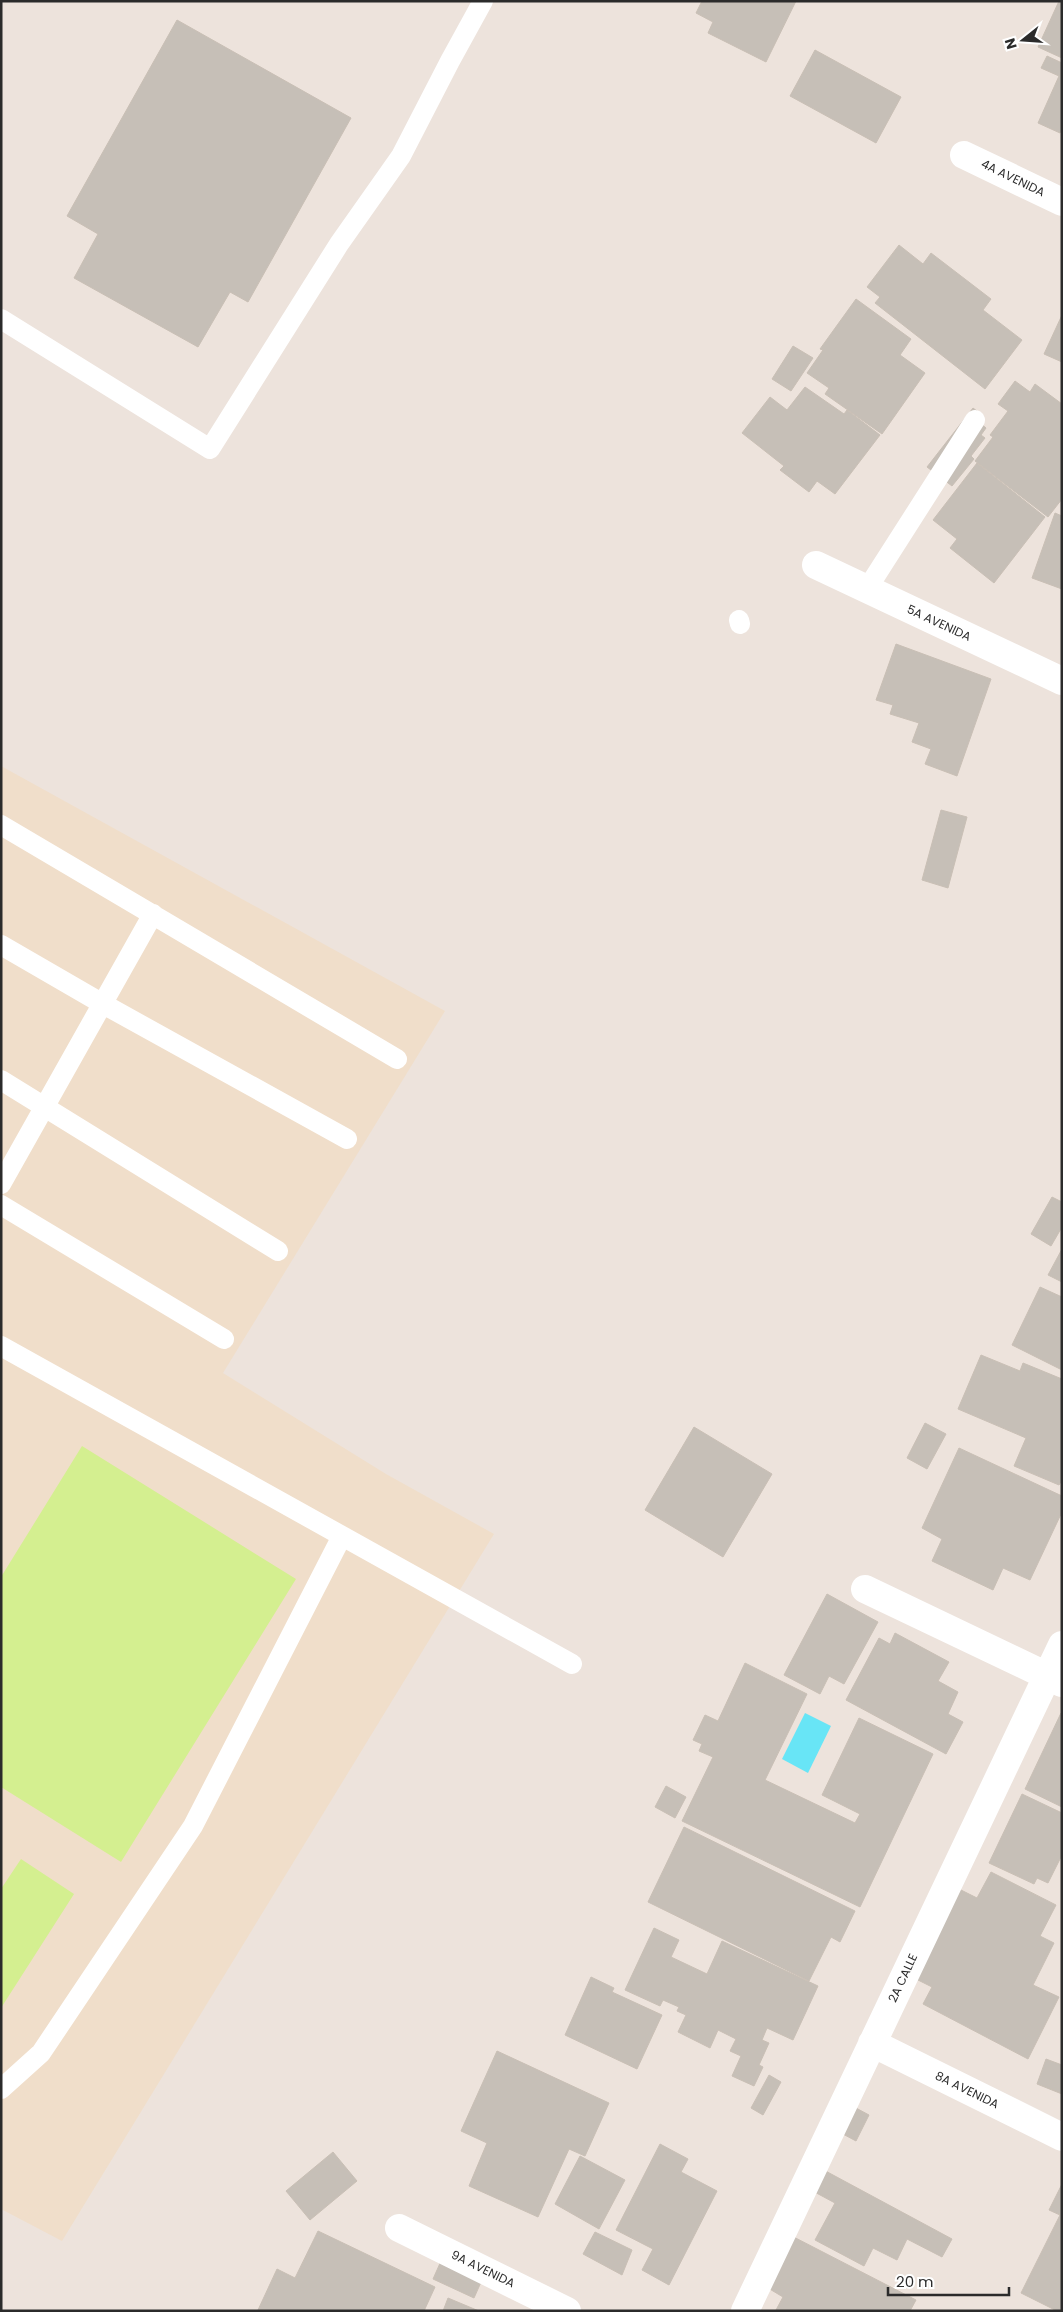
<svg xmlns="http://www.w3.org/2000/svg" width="1063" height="2312" font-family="Poppins,sans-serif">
<rect width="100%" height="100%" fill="#ede3dc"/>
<path fill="#f0deca" d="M 1,766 L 445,1011 L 223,1373 L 386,1474 L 494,1534 L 62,2241 L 1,2209 Z"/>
<path fill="#d4ef90" d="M 82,1446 L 296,1579 L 121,1862 L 1,1787 L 1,1577 Z
M 21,1859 L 74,1894 L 1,2008 L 1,1889 Z"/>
<path fill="#68e5f6" d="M 805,1713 L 831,1726 L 808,1773 L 782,1759 Z"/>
<path fill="#c6bfb7" stroke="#c9bfb5" d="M 702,1 L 796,1 L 766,62 L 708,33 L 713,22 L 696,13 Z
M 1059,1 L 1062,1 L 1062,58 L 1038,47 Z
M 177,20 L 351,118 L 248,302 L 230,292 L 198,347 L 74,278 L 98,234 L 67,216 Z
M 815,50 L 901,97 L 876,143 L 790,96 Z
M 1047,56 L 1062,63 L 1062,128 L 1060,133 L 1038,123 L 1059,76 L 1041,68 Z
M 899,245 L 923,264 L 931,253 L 991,299 L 983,310 L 1022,340 L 985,389 L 875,303 L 880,297 L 867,287 Z
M 856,299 L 911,339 L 900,355 L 925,373 L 882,434 L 825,394 L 829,388 L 807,373 L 823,350 L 820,349 Z
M 1062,315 L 1062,362 L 1044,354 Z
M 793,346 L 813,358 L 791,391 L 772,379 Z
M 1015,381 L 1030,392 L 1035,384 L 1062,404 L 1062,499 L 1048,517 L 975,461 L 993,437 L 990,435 L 1008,411 L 998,404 Z
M 805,387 L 844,414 L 847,410 L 880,435 L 835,494 L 817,481 L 809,492 L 780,470 L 784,466 L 742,433 L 770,397 L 787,410 Z
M 973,408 L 982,415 L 978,421 L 986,428 L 981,435 L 985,438 L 971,456 L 974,459 L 952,486 L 927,467 Z
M 977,463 L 1045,517 L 994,583 L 950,548 L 957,539 L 933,520 Z
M 1055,513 L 1062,516 L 1062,589 L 1032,578 Z
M 896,644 L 991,679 L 957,776 L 925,764 L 931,749 L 912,742 L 919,723 L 890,714 L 893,705 L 876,700 Z
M 941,810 L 967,817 L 948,888 L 922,880 Z
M 1052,1197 L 1062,1202 L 1062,1227 L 1051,1246 L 1031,1234 Z
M 1062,1249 L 1062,1282 L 1048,1275 Z
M 1040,1287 L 1062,1297 L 1062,1370 L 1012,1345 Z
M 981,1355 L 1020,1371 L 1023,1363 L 1062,1379 L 1062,1480 L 1059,1485 L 1014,1466 L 1026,1438 L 958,1409 Z
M 925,1423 L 946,1434 L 927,1469 L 907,1458 Z
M 694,1427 L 772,1474 L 723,1557 L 645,1510 Z
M 959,1448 L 1062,1496 L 1062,1512 L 1030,1580 L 1003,1568 L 993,1590 L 932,1561 L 942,1539 L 922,1528 Z
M 827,1594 L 878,1622 L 844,1684 L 829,1676 L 820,1694 L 784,1675 Z
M 895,1633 L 949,1662 L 938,1681 L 958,1692 L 948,1714 L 963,1722 L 946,1754 L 846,1700 L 879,1638 L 890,1644 Z
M 745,1663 L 807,1694 L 765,1780 L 855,1823 L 860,1814 L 822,1795 L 859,1718 L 933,1754 L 860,1907 L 682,1821 L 713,1757 L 699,1751 L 702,1744 L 693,1740 L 705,1715 L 718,1721 Z
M 1061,1713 L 1062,1714 L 1062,1807 L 1025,1789 Z
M 666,1786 L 686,1797 L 675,1818 L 655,1807 Z
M 1022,1794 L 1062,1813 L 1062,1855 L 1048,1883 L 1037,1878 L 1034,1884 L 989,1863 Z
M 684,1827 L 855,1911 L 840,1942 L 831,1937 L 809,1981 L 648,1902 Z
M 991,1872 L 1056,1905 L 1040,1936 L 1054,1943 L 1033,1985 L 1059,1997 L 1028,2059 L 923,2004 L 932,1987 L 910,1976 L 955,1887 L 977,1898 Z
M 654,1928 L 679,1940 L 671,1957 L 707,1974 L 722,1941 L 818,1986 L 793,2040 L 767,2028 L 762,2040 L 769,2043 L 759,2065 L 763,2067 L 754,2086 L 732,2076 L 741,2056 L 730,2051 L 736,2039 L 718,2030 L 710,2048 L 678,2032 L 686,2015 L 677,2011 L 679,2007 L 663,2000 L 660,2006 L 625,1990 Z
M 591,1977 L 614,1988 L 612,1992 L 662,2015 L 637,2069 L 565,2035 Z
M 497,2051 L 609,2103 L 585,2156 L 569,2149 L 538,2217 L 469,2186 L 487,2143 L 461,2131 Z
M 1046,2059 L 1062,2065 L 1062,2094 L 1037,2084 Z
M 769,2075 L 781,2082 L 763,2115 L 751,2108 Z
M 841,2100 L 869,2115 L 856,2141 L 828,2126 Z
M 660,2144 L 688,2159 L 681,2172 L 717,2191 L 669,2285 L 642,2270 L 653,2249 L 616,2230 Z
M 333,2152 L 357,2181 L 310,2220 L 286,2191 Z
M 580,2156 L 625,2180 L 599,2229 L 555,2204 Z
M 820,2168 L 952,2239 L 942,2257 L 907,2239 L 897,2260 L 873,2248 L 864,2266 L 815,2240 L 835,2203 L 809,2189 Z
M 1062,2184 L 1062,2311 L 1057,2311 L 1021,2293 L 1060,2215 L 1049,2210 Z
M 318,2231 L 435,2287 L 424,2311 L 258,2310 L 277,2269 L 295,2278 Z
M 595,2232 L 632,2250 L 622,2275 L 583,2254 Z
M 784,2232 L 916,2300 L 910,2311 L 776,2310 L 783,2297 L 768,2288 Z
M 449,2243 L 490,2262 L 474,2298 L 433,2279 Z
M 448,2298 L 479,2311 L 443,2311 Z"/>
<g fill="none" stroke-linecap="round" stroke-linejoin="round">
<path stroke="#fff" stroke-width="20" d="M 1,319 L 210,449 L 339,244 L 401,156 L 450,61 L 483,1
M 867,589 L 975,420
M 739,620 L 740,624
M 1,825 L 397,1059
M 1,945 L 103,1004 L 347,1139
M 1,1080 L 278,1251
M 1,1184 L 153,914
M 1,1205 L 224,1339
M 1,1346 L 572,1664
M 1,2089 L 41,2053 L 193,1826 L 342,1536"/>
<path stroke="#fff" stroke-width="28" d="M 964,155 L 1062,202
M 816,565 L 1062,681
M 865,1589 L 1062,1683
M 872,2043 L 1062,2137
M 399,2228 L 567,2311
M 745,2311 L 1062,1645"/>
</g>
<g text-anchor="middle" stroke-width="5" stroke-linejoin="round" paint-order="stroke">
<g font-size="12" fill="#2b2b2b" stroke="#fff">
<text transform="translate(1013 178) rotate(26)" y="4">4A AVENIDA</text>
<text transform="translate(939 623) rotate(25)" y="4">5A AVENIDA</text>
<text transform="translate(903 1978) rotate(-65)" y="4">2A CALLE</text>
<text transform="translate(967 2090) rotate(26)" y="4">8A AVENIDA</text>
<text transform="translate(483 2269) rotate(26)" y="4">9A AVENIDA</text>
</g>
</g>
<rect width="1063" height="2312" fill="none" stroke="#2b2b2b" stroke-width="5"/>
<g transform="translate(1023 40) rotate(253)" stroke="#ffffff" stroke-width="4" paint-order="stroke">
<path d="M0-4L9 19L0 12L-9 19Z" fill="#2b2b2b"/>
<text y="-8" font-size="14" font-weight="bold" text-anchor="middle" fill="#2b2b2b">N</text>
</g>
<path d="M888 2287v8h121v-8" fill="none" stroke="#2b2b2b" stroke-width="2.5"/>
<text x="896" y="2287" font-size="15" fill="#2b2b2b" stroke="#ffffff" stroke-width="4" paint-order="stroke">20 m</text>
</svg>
